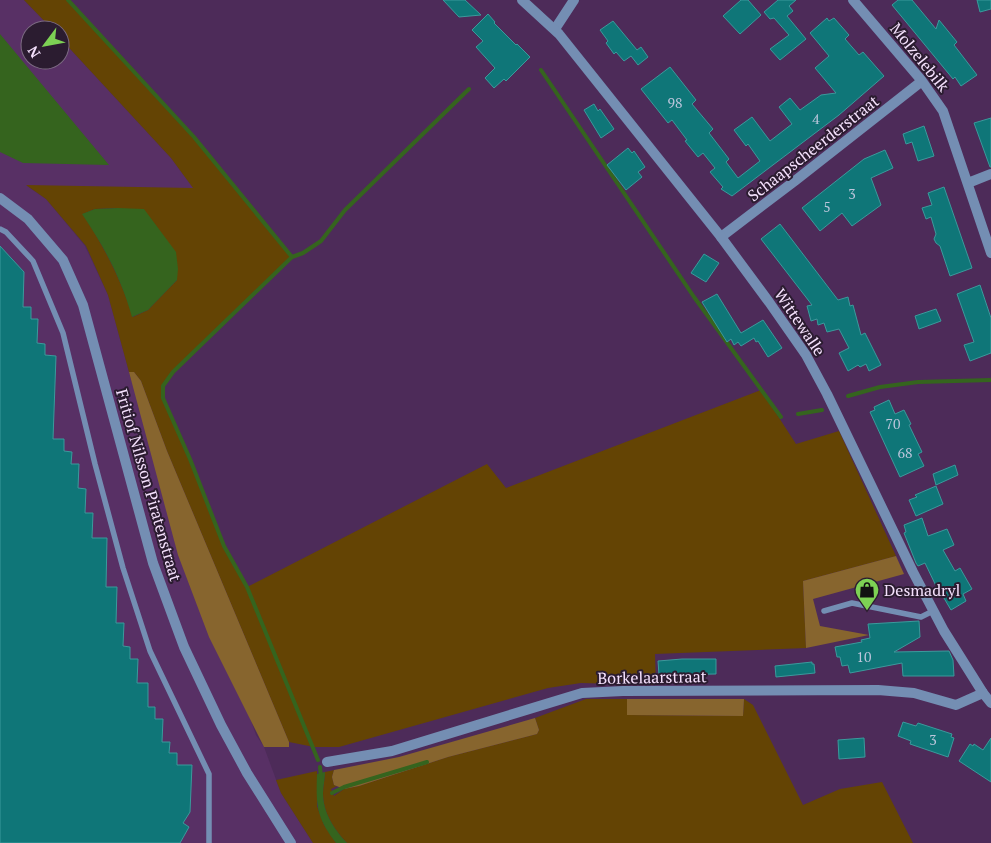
<svg xmlns="http://www.w3.org/2000/svg" width="991" height="843" font-family="'PT Serif',serif">
<rect width="100%" height="100%" fill="#4d2b59"/>
<path fill="#583065" d="M 0,0 L 24,0 L 53,30 L 30,30 L 30,60 L 60,60 L 60,38 L 171,158 L 194,189 L 27,186 L 46,199 L 85,246 L 108,295 L 131,379 L 256,735 L 264,747 L 281,793 L 313,843 L 0,843 Z"/>
<path fill="#644404" fill-rule="evenodd" d="M 24,0 L 68,0 L 194,137 L 292,257 L 173,372 L 163,386 L 163,398 L 190,459 L 224,545 L 247,587 L 487,464 L 506,488 L 761,390 L 796,444 L 839,431 L 896,556 L 803,581 L 806,648 L 655,654 L 656,685 L 581,683 L 548,688 L 339,747 L 314,747 L 289,742 L 167,451 L 141,381 L 134,372 L 129,372 L 108,295 L 86,246 L 46,199 L 26,185 L 193,188 L 171,158 L 60,38 L 60,30 L 53,30 ZM 118,208 L 177,280 L 148,310 L 133,317 C 121,279 104,247 83,214 L 95,209 Z
M 586,699 L 627,699 L 628,715 L 743,716 L 744,699 L 753,705 L 803,805 L 840,789 L 882,782 L 913,843 L 347,843 C 334,829 323,813 323,793 C 323,786 325,779 325,772 L 334,770 L 332,777 L 334,785 L 337,786 L 331,789 L 334,796 L 344,789 L 359,786 L 448,757 L 537,734 L 539,730 L 535,718 Z
M 317,771 L 317,806 L 324,825 L 336,843 L 313,843 L 281,793 L 276,780 Z"/>
<path fill="#87652e" d="M 129,372 L 134,372 L 141,381 L 167,451 L 289,742 L 289,747 L 264,747 L 209,637 L 178,555 Z
M 896,556 L 904,574 L 813,599 L 820,626 L 869,635 L 806,648 L 803,581 Z
M 627,699 L 744,699 L 743,716 L 627,715 Z
M 535,718 L 539,730 L 537,734 L 448,757 L 359,786 L 344,789 L 334,785 L 332,777 L 334,770 L 399,757 Z"/>
<path fill="#35641e" d="M 0,34 L 109,165 L 23,163 L 0,152 Z
M 118,208 L 144,209 L 176,252 L 178,269 L 177,280 L 148,310 L 132,317 C 121,278 105,248 82,214 L 95,209 Z
M 325,772 C 325,779 323,786 323,793 C 323,813 334,829 347,843 L 336,843 C 316,817 316,805 317,774 Z"/>
<g fill="none" stroke-linecap="round" stroke-linejoin="round">
<path stroke="#35641e" stroke-width="4" d="M 68,0 L 194,137 L 292,257
M 541,70 L 694,297 L 781,417
M 848,396 L 880,387 L 918,382 L 991,380
M 798,414 L 822,410
M 318,760 L 247,587 L 224,546 L 190,459 L 163,398 L 163,386 L 173,372 L 292,257 L 303,253 L 321,241 L 345,210 L 469,89
M 320,767 L 321,777
M 332,793 L 344,787 L 427,762"/>
</g>
<path fill="#0f7678" stroke="#3b9a9c" d="M 443,0 L 465,0 L 481,15 L 459,17 Z
M 741,0 L 748,0 L 761,15 L 740,34 L 723,16 Z
M 778,0 L 796,0 L 789,6 L 793,11 L 787,16 L 806,39 L 780,60 L 770,49 L 789,35 L 774,18 L 770,19 L 764,12 Z
M 898,0 L 912,0 L 936,29 L 939,20 L 957,42 L 954,45 L 977,75 L 961,86 L 955,77 L 953,79 L 892,5 Z
M 977,0 L 991,0 L 991,9 L 980,12 Z
M 488,14 L 495,22 L 494,23 L 516,45 L 517,44 L 530,57 L 506,81 L 504,79 L 494,88 L 485,78 L 495,68 L 476,47 L 483,41 L 472,30 Z
M 827,18 L 829,21 L 834,18 L 849,35 L 845,39 L 859,55 L 863,52 L 884,76 L 839,115 L 732,196 L 721,189 L 723,187 L 710,172 L 715,168 L 703,153 L 698,157 L 685,141 L 687,140 L 672,120 L 668,123 L 641,89 L 670,67 L 696,100 L 692,104 L 713,129 L 709,133 L 729,159 L 726,162 L 738,178 L 760,161 L 748,144 L 746,146 L 734,130 L 752,117 L 770,141 L 792,124 L 779,107 L 790,98 L 800,110 L 821,95 L 836,93 L 815,68 L 829,56 L 810,33 Z
M 613,21 L 637,50 L 641,47 L 648,57 L 638,65 L 631,56 L 624,61 L 616,52 L 614,54 L 606,43 L 608,41 L 600,30 Z
M 594,104 L 598,111 L 600,109 L 614,129 L 601,138 L 584,110 Z
M 991,118 L 991,167 L 990,167 L 974,123 Z
M 924,126 L 934,156 L 918,161 L 912,142 L 906,144 L 903,134 Z
M 628,148 L 632,153 L 634,151 L 645,167 L 638,172 L 642,177 L 626,190 L 607,165 Z
M 885,150 L 893,168 L 871,178 L 881,205 L 852,226 L 842,213 L 820,231 L 802,208 L 864,159 Z
M 944,187 L 972,268 L 950,276 L 940,246 L 936,243 L 934,239 L 936,234 L 931,217 L 926,219 L 922,208 L 932,205 L 928,193 Z
M 780,224 L 838,300 L 848,297 L 850,306 L 853,305 L 861,335 L 865,333 L 881,365 L 869,371 L 866,364 L 860,367 L 858,365 L 848,371 L 839,353 L 849,348 L 839,329 L 827,332 L 824,323 L 818,325 L 817,319 L 811,321 L 807,306 L 812,305 L 761,239 Z
M 0,246 L 24,272 L 23,307 L 31,307 L 31,319 L 38,319 L 37,343 L 45,344 L 45,355 L 56,356 L 53,439 L 64,439 L 64,451 L 72,452 L 71,464 L 79,464 L 78,488 L 86,489 L 85,513 L 93,513 L 92,538 L 107,538 L 106,587 L 117,587 L 116,623 L 124,623 L 123,646 L 130,647 L 130,659 L 138,659 L 137,683 L 148,683 L 148,707 L 155,707 L 155,719 L 163,719 L 162,742 L 170,742 L 169,753 L 177,753 L 177,765 L 192,765 L 190,812 L 183,823 L 189,827 L 180,843 L 0,843 Z
M 704,254 L 719,263 L 706,282 L 691,273 Z
M 980,285 L 991,318 L 991,353 L 970,361 L 964,345 L 974,342 L 957,294 Z
M 717,294 L 741,333 L 763,320 L 782,348 L 768,357 L 758,341 L 756,342 L 754,338 L 741,346 L 738,342 L 734,345 L 731,339 L 727,342 L 702,302 Z
M 936,309 L 941,321 L 919,329 L 915,316 Z
M 889,400 L 895,414 L 904,410 L 911,424 L 909,425 L 922,452 L 918,454 L 924,466 L 900,477 L 870,412 L 875,410 L 874,407 Z
M 955,465 L 958,475 L 936,485 L 933,474 Z
M 936,486 L 943,504 L 916,516 L 909,500 L 917,497 L 915,495 Z
M 922,518 L 928,536 L 947,529 L 954,545 L 943,550 L 955,571 L 960,568 L 972,589 L 963,594 L 966,601 L 951,610 L 938,588 L 937,588 L 925,563 L 918,566 L 916,563 L 904,533 L 906,532 L 904,525 Z
M 919,621 L 920,637 L 894,652 L 949,651 L 953,660 L 954,676 L 903,676 L 902,663 L 850,673 L 848,665 L 842,666 L 840,657 L 837,657 L 835,647 L 862,642 L 861,640 L 870,638 L 868,624 Z
M 682,659 L 716,659 L 716,674 L 659,675 L 658,661 Z
M 812,662 L 812,664 L 814,664 L 815,673 L 776,677 L 775,666 Z
M 903,722 L 916,726 L 918,723 L 952,734 L 951,737 L 954,738 L 948,757 L 910,744 L 911,741 L 898,736 Z
M 864,738 L 865,757 L 839,759 L 838,740 Z
M 991,738 L 991,782 L 959,761 L 970,744 L 973,746 L 974,744 L 983,750 Z"/>
<g fill="none" stroke-linecap="round" stroke-linejoin="round">
<path stroke="#748eb3" stroke-width="5.5" d="M 0,229 L 6,232 L 33,261 L 63,333 L 95,464 L 123,568 L 150,651 L 209,774 L 209,843
M 824,611 L 852,603 L 921,617 L 933,611"/>
<path stroke="#748eb3" stroke-width="10" d="M 853,0 L 922,81 L 943,111 L 991,253
M 555,29 L 574,0
M 968,183 L 991,174
M 0,198 L 28,219 L 63,260 L 83,305 L 153,563 L 184,647 L 221,725 L 247,773 L 291,843
M 721,237 L 796,180 L 922,81
M 327,762 L 392,751 L 582,693 L 623,691 L 878,690 L 914,693 L 956,705 L 983,693"/>
<path stroke="#748eb3" stroke-width="10" d="M 522,0 L 559,34 L 721,237 L 769,302 L 806,355 L 827,394 L 913,572 L 944,631 L 983,693 L 991,703"/>
</g>
<defs>
<symbol id="shop-pin" viewBox="-11 -11 22 30"><path d="M0 17L-7.5 6A9.5 9.5 0 1 1 7.5 6Z" fill="#7dd154" stroke="#2b1c30"/><path d="M-5-2.5h2.3a2.7 3.5 0 0 1 5.4 0H5L5.5 6h-11ZM-1.5-2.5h3a1.5 2.3 0 0 0-3 0Z" fill="#111"/></symbol>
</defs>
<g fill-rule="evenodd">
<use href="#shop-pin" x="853" y="576" width="28" height="38"/>
</g>
<g text-anchor="middle" stroke-width="4" stroke-linejoin="round" paint-order="stroke">
<g font-size="14" fill="#bcc6dc">
<text x="675" y="108">98</text>
<text x="816" y="124">4</text>
<text x="852" y="199">3</text>
<text x="827" y="212">5</text>
<text x="893" y="429">70</text>
<text x="905" y="458">68</text>
<text x="864" y="662">10</text>
<text x="933" y="745">3</text>
</g>
<g font-size="16" fill="#f5e1fd" stroke="#2b1c30">
<text transform="translate(920 57) rotate(51)" y="6">Molzelebilk</text>
<text transform="translate(813 148) rotate(-38)" y="6">Schaapscheerderstraat</text>
<text transform="translate(800 322) rotate(56)" y="6">Wittewalle</text>
<text transform="translate(149 485) rotate(74)" y="6">Fritiof Nilsson Piratenstraat</text>
<text transform="translate(652 677) rotate(-1)" y="6">Borkelaarstraat</text>
</g>
<g font-size="16" fill="#f5e1fd" stroke="#2b1c30" text-anchor="start">
<text x="884" y="596">Desmadryl</text>
</g>
</g>
<g transform="translate(45 45) rotate(238)"><circle r="24" fill="#2b1c30" stroke="#7c6b82"/>
<path d="M0-4L9 19L0 12L-9 19Z" fill="#7dd154"/>
<text y="-8" font-size="14" font-weight="bold" text-anchor="middle" fill="#f5e1fd">N</text>
</g>
</svg>
